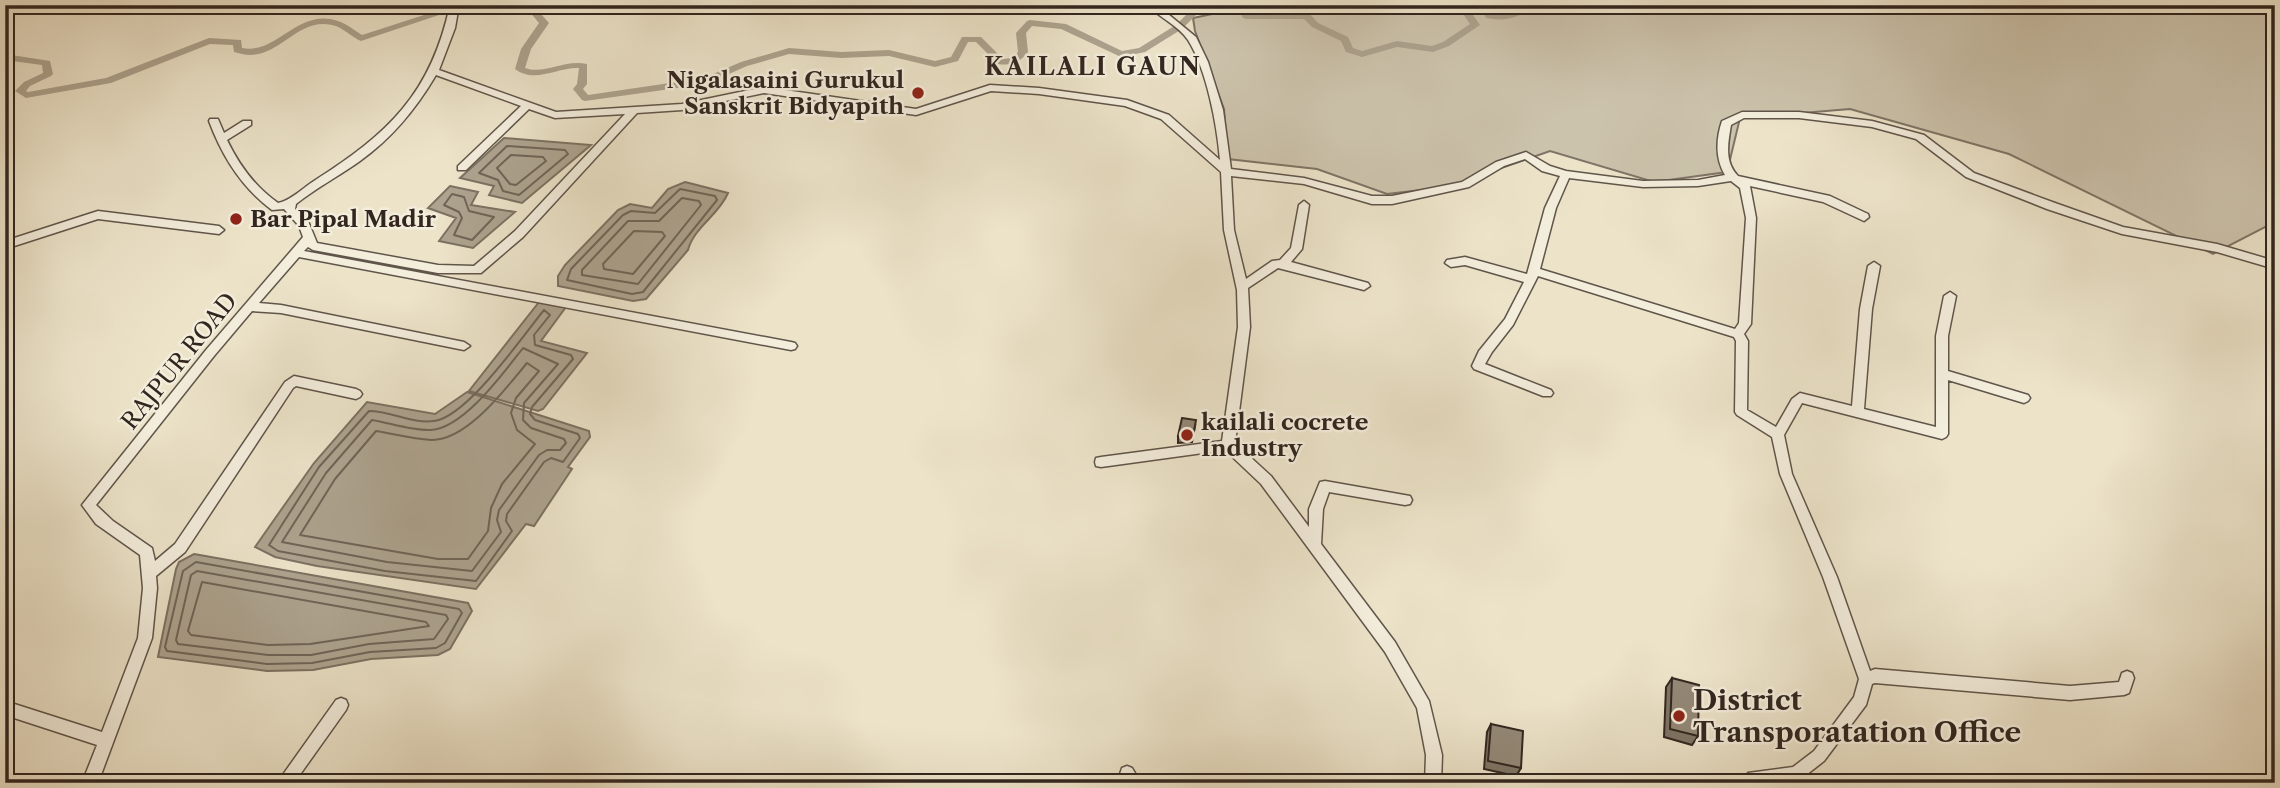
<svg xmlns="http://www.w3.org/2000/svg" width="2280" height="788" font-family="'Libre Caslon Text',serif">
<rect width="100%" height="100%" fill="#ece3c9"/>
<filter id="stains"><feTurbulence type="fractalNoise" baseFrequency=".00286" numOctaves="4"/><feColorMatrix values="0 0 0 0 .2 0 0 0 0 .09 0 0 0 0 .02 0 0 0 .5 -.17"/></filter>
<radialGradient id="worn" r=".72"><stop offset=".6" stop-color="#630" stop-opacity="0"/><stop offset="1" stop-color="#630" stop-opacity=".3"/></radialGradient>
<path fill="#ccc3ac" stroke="#7f7466" stroke-width="2" d="M 1255,5 L 2275,5 L 2275,222 L 2213,254 L 2009,154 L 1850,109 L 1740,118 L 1727,172 L 1654,182 L 1550,151 L 1447,187 L 1387,194 L 1317,169 L 1228,159 L 1224,109 L 1195,31 L 1193,18 Z"/>
<path fill="#ada38f" stroke="#7c7162" stroke-width="2" d="M 504,138 L 591,145 L 522,203 L 489,195 L 494,186 L 460,178 Z
M 685,182 L 728,193 C 719,215 694,227 688,250 L 646,299 L 633,301 L 558,286 L 558,276 L 565,265 L 618,210 L 630,204 L 652,208 L 668,189 Z
M 450,186 L 478,192 L 471,205 L 515,212 L 473,248 L 439,241 L 456,218 L 428,208 Z
M 539,302 L 566,307 L 541,341 L 587,353 L 543,409 L 538,411 L 469,391 Z
M 467,392 L 589,431 L 590,437 L 568,467 L 572,469 L 534,526 L 526,524 L 476,589 L 317,566 L 275,557 L 255,547 L 314,463 L 367,402 L 435,414 Z
M 194,554 L 468,603 L 472,611 L 450,649 L 438,655 L 371,659 L 313,670 L 267,671 L 158,657 L 176,569 L 179,562 Z"/>
<g fill="none" stroke-linecap="round" stroke-linejoin="round">
<path stroke="#706457" stroke-width="2" d="M 507,146 L 565,150 L 568,154 L 519,195 L 503,191 L 498,180 L 479,173 Z
M 511,155 L 543,157 L 546,161 L 516,185 L 510,184 L 497,168 Z
M 680,189 L 715,196 L 717,200 L 643,292 L 632,294 L 567,280 L 571,269 L 623,215 L 631,211 L 655,213 Z
M 452,194 L 464,197 L 469,211 L 494,217 L 472,240 L 454,235 L 462,218 L 459,212 L 444,205 Z
M 682,198 L 699,201 L 701,205 L 638,284 L 582,275 L 582,270 L 628,221 L 659,221 Z
M 634,231 L 662,232 L 665,236 L 633,274 L 604,269 L 603,264 Z
M 544,310 L 550,315 L 534,335 L 535,345 L 571,355 L 573,359 L 532,407 L 530,414 L 535,420 L 578,434 L 580,438 L 563,462 L 551,458 L 544,462 L 507,514 L 506,521 L 512,531 L 476,581 L 385,571 L 278,551 L 269,545 L 319,467 L 369,411 C 391,411 412,424 434,421 C 467,417 522,337 544,310 Z
M 523,348 L 558,364 L 524,403 L 523,420 L 531,428 L 564,439 L 566,443 L 560,450 L 547,450 L 539,455 L 499,510 L 497,520 L 501,532 L 472,571 L 387,562 L 282,542 L 326,473 L 372,420 C 390,423 413,431 431,430 C 464,428 504,372 523,348 Z
M 527,363 L 539,371 L 516,398 L 511,413 L 517,430 L 535,444 L 502,484 L 491,508 L 488,531 L 468,559 L 438,559 L 300,535 L 335,479 L 376,431 C 394,434 413,439 431,440 C 467,441 506,388 527,363 Z
M 196,562 L 459,609 L 462,613 L 445,643 L 436,648 L 370,652 L 312,663 L 267,664 L 167,651 L 165,647 L 183,571 Z
M 197,571 L 446,615 L 448,619 L 434,639 L 369,644 L 311,655 L 268,655 L 178,644 L 176,640 L 191,575 Z
M 202,582 L 426,622 L 429,626 L 310,644 L 268,645 L 191,635 L 188,631 Z"/>
<path fill="#ada38f" fill-rule="evenodd" d="M 455,5 L 469,5 L 361,41 C 351,37 343,27 332,25 C 300,17 280,55 250,55 C 245,55 239,53 234,52 L 233,45 L 210,44 L 111,83 L 26,98 L 15,91 L 24,82 L 43,73 L 42,65 L 5,60 L 5,54 L 50,61 L 53,74 L 51,76 L 30,86 L 26,91 L 28,92 L 106,78 L 209,38 L 241,40 L 242,48 C 277,55 298,7 338,21 C 347,24 354,30 362,35 Z
M 524,5 L 533,5 L 549,23 L 531,49 L 525,68 C 544,75 564,59 587,64 L 587,84 L 583,89 L 588,95 L 704,78 L 741,62 L 789,48 L 841,52 L 889,50 L 935,61 L 951,57 L 962,37 L 981,37 L 1003,59 L 1012,58 L 1018,52 L 1016,33 L 1027,21 L 1030,20 L 1066,24 L 1122,51 L 1139,48 L 1176,25 L 1196,5 L 1206,5 L 1182,29 L 1145,52 L 1121,57 L 1061,29 L 1032,26 L 1026,33 L 1028,52 C 1019,63 1012,66 998,64 L 976,42 L 968,42 L 958,61 L 935,67 L 889,56 L 841,58 L 789,54 L 747,66 L 706,84 L 585,101 L 582,100 L 573,89 L 577,84 L 579,68 C 557,67 535,84 515,69 L 521,49 L 539,23 Z
M 1236,5 L 1245,5 L 1249,13 L 1310,14 L 1318,23 L 1348,37 L 1353,48 L 1362,51 L 1397,41 L 1432,46 L 1443,42 L 1470,24 L 1457,5 L 1466,5 L 1480,25 L 1449,46 L 1433,52 L 1397,47 L 1362,57 L 1346,52 L 1341,41 L 1312,27 L 1304,19 L 1246,19 L 1243,18 Z
M 1487,5 L 1497,5 L 1492,11 L 1493,14 C 1509,15 1519,5 1534,5 C 1521,18 1504,22 1486,18 L 1482,10 Z"/>
<defs>
<path id="street" d="M 450,5 L 459,5 L 455,28 L 439,70 L 556,112 L 682,104 L 764,87 L 916,109 L 990,85 L 1039,88 L 1127,100 L 1169,115 L 1220,160 C 1217,125 1207,70 1188,40 C 1179,26 1159,17 1147,5 L 1157,5 L 1196,37 L 1208,62 L 1223,110 L 1231,169 L 1304,178 L 1372,196 L 1392,196 L 1462,182 L 1496,162 L 1526,152 L 1550,166 L 1566,171 L 1643,181 L 1698,180 L 1725,175 C 1715,158 1716,139 1722,121 L 1742,112 L 1799,112 L 1872,121 L 1924,135 L 1974,173 L 2055,203 L 2123,227 L 2217,244 L 2275,261 L 2275,269 L 2217,252 L 2122,234 L 2047,209 L 1966,177 L 1916,139 L 1872,127 L 1799,118 L 1744,118 L 1731,125 C 1728,143 1724,162 1738,176 L 1830,196 L 1868,214 L 1869,217 L 1864,221 L 1823,202 L 1750,186 L 1756,218 L 1751,324 L 1744,334 L 1748,341 L 1747,410 L 1776,427 L 1792,399 L 1800,393 L 1852,406 L 1860,309 L 1868,266 L 1874,262 L 1880,266 L 1872,309 L 1864,409 L 1936,427 L 1936,336 L 1944,296 L 1950,292 L 1956,296 L 1948,336 L 1948,371 L 2028,395 L 2030,398 L 2028,401 L 2024,403 L 1948,380 L 1948,434 L 1946,437 L 1942,439 L 1802,403 L 1784,435 L 1792,474 L 1837,577 L 1870,671 L 1875,669 L 2070,686 L 2119,682 L 2122,673 L 2127,671 L 2132,673 L 2134,678 L 2129,693 L 2124,695 L 2070,700 L 1875,683 L 1872,684 L 1866,705 L 1824,761 L 1801,779 L 1781,783 L 1744,783 L 1748,773 L 1793,767 L 1814,751 L 1854,697 L 1859,679 L 1823,577 L 1780,474 L 1772,437 L 1737,415 L 1735,412 L 1736,341 L 1734,337 L 1538,276 L 1513,325 L 1492,352 L 1485,364 L 1551,390 L 1553,393 L 1551,396 L 1543,396 L 1474,369 L 1472,366 L 1479,351 L 1505,319 L 1524,282 L 1465,265 L 1451,267 L 1445,263 L 1447,260 L 1465,257 L 1527,274 L 1545,208 L 1560,176 L 1542,171 L 1525,159 L 1504,166 L 1469,187 L 1392,204 L 1372,204 L 1304,184 L 1231,176 L 1234,230 L 1246,279 L 1272,261 L 1280,260 L 1291,248 L 1299,205 L 1304,201 L 1309,205 L 1302,249 L 1291,262 L 1368,283 L 1370,286 L 1364,290 L 1278,268 L 1248,288 L 1250,327 L 1235,443 L 1271,476 L 1309,527 L 1309,509 L 1320,482 L 1325,481 L 1410,496 L 1412,500 L 1410,504 L 1405,505 L 1329,492 L 1323,509 L 1321,544 L 1395,642 L 1429,701 L 1442,755 L 1441,783 L 1425,783 L 1426,755 L 1417,708 L 1385,652 L 1261,484 L 1225,450 L 1101,467 L 1096,466 L 1095,462 L 1096,458 L 1101,457 L 1222,441 L 1238,327 L 1237,290 L 1224,230 L 1221,172 L 1161,119 L 1125,106 L 1039,94 L 991,91 L 916,115 L 764,93 L 682,110 L 637,113 L 523,237 L 481,273 L 438,273 L 313,250 L 308,247 L 304,251 L 791,342 L 795,343 L 797,346 L 795,349 L 791,350 L 299,257 L 259,303 L 281,305 L 464,342 L 470,346 L 464,350 L 281,313 L 252,311 L 214,356 L 96,505 L 113,521 L 152,548 L 155,561 L 175,544 L 285,382 L 294,376 L 356,389 L 360,391 L 362,394 L 360,397 L 356,399 L 296,386 L 293,388 L 185,552 L 156,576 L 157,588 L 152,638 L 98,783 L 82,783 L 97,745 L 5,715 L 5,701 L 102,732 L 138,638 L 143,588 L 140,555 L 96,524 L 82,505 L 206,350 L 303,237 L 299,226 L 284,209 L 272,210 C 241,187 222,156 209,121 L 210,119 L 218,119 L 224,133 L 243,121 L 251,121 L 251,125 L 227,140 C 239,165 255,187 278,203 C 290,201 303,188 314,181 C 388,134 431,94 450,5 ZM 436,75 L 521,106 L 458,166 L 458,170 L 466,170 L 529,109 L 555,118 L 625,114 L 515,231 L 474,266 L 438,265 L 317,243 L 308,221 L 295,209 L 296,204 C 316,188 339,176 360,161 C 392,138 416,109 436,75 ZM 1569,178 L 1643,187 L 1698,186 L 1731,181 L 1740,188 L 1746,218 L 1739,323 L 1735,329 L 1540,269 L 1556,208 Z
M 98,211 L 219,226 L 224,230 L 219,234 L 98,219 L 5,249 L 5,241 Z
M 341,698 L 346,700 L 348,705 L 346,710 L 294,783 L 277,783 L 336,700 Z
M 1127,766 L 1132,768 L 1135,773 L 1133,783 L 1117,783 L 1122,768 Z"/>
</defs>
<use href="#street" stroke="#60554a" stroke-width="3"/>
<use href="#street" fill="#f3eddc" fill-rule="evenodd"/>
</g>
<path fill="#7e7566" stroke="#32261f" stroke-width="2" d="M 1195,426 L 1192,442 L 1178,443 L 1178,436 Z
M 1672,678 L 1698,736 L 1692,745 L 1664,737 L 1666,687 Z
M 1491,724 L 1521,768 L 1516,776 L 1484,769 L 1487,732 Z"/>
<path fill="#938877" stroke="#32261f" stroke-width="2" d="M 1182,418 L 1196,420 L 1193,436 L 1178,436 Z
M 1672,678 L 1699,685 L 1698,736 L 1670,729 Z
M 1491,724 L 1523,731 L 1521,768 L 1488,761 Z"/>
<g fill="#8f2418" stroke="#f3eddc" stroke-width="2.5">
<circle cx="918" cy="93" r="7"/>
<circle cx="236" cy="219" r="7"/>
<circle cx="1187" cy="435" r="7"/>
<circle cx="1679" cy="716" r="7"/>
</g>
<g text-anchor="middle" stroke-width="5" stroke-linejoin="round" paint-order="stroke">
<g font-size="23" font-weight="bold" fill="#32261f" stroke="#f3eddc" text-anchor="start">
<text x="904" y="88" text-anchor="end">Nigalasaini Gurukul<tspan x="904" dy="26">Sanskrit Bidyapith</tspan></text>
<text x="250" y="227">Bar Pipal Madir</text>
<text x="1201" y="430">kailali cocrete<tspan x="1201" dy="26">Industry</tspan></text>
</g>
<g font-size="23" fill="#32261f" stroke="#f3eddc">
<text transform="translate(179 361) rotate(-51)" y="8">RAJPUR ROAD</text>
</g>
<g font-size="24" font-weight="bold" letter-spacing="2" fill="#32261f" stroke="#f3eddc">
<text x="1093" y="75">KAILALI GAUN</text>
</g>
<g font-size="28" font-weight="bold" fill="#32261f" stroke="#f3eddc" text-anchor="start">
<text x="1693" y="710">District<tspan x="1693" dy="32">Transporatation Office</tspan></text>
</g>
</g>
<rect width="2280" height="788" fill="none" stroke="#ece3c9" stroke-width="28"/>
<rect x="7" y="7" width="2266" height="774" fill="none" stroke="#32261f" stroke-width="3.5"/>
<rect x="14" y="14" width="2252" height="760" fill="none" stroke="#32261f" stroke-width="2"/>
<rect width="100%" height="100%" filter="url(#stains)"/>
<rect width="100%" height="100%" fill="url(#worn)"/>
</svg>
